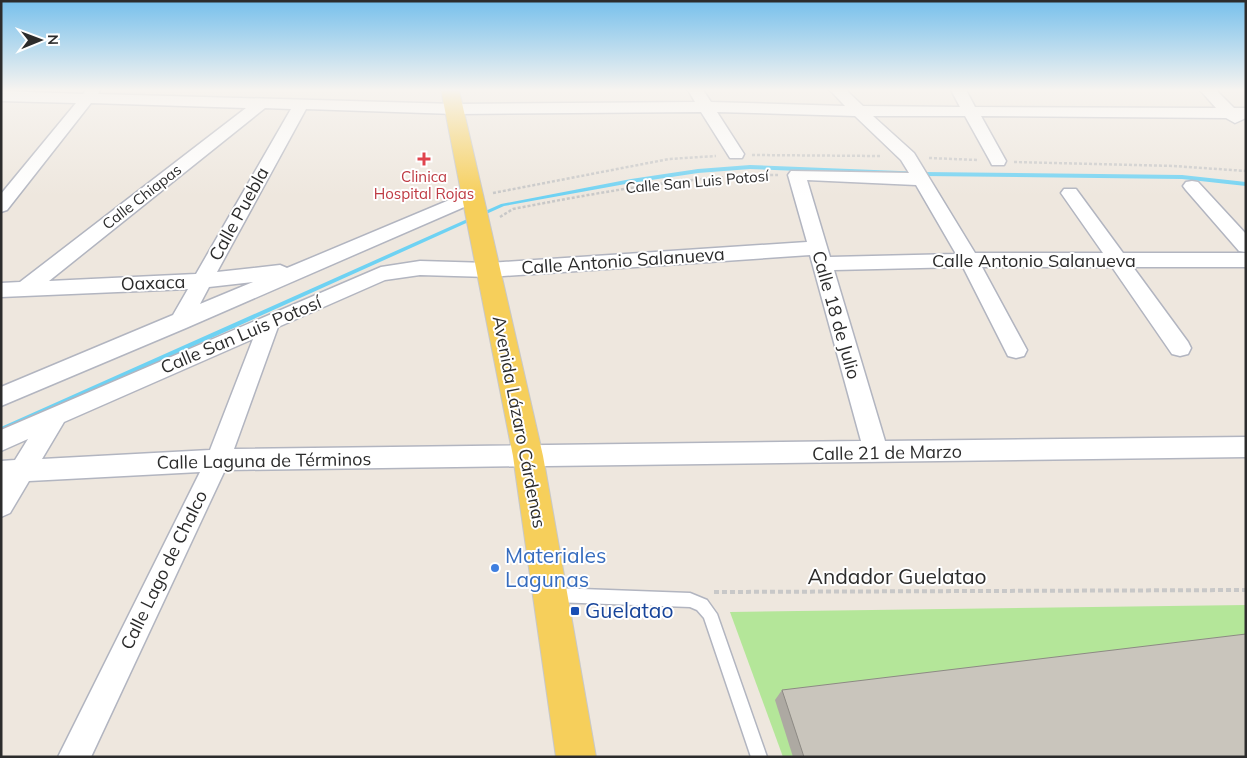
<svg xmlns="http://www.w3.org/2000/svg" width="1247" height="758" font-family="Mulish,sans-serif">
<rect width="100%" height="100%" fill="#eee7de"/>
<path fill="#b4e699" d="M 1246,605 L 1246,757 L 783,757 L 730,612 Z"/>
<g fill="none" stroke-linecap="round" stroke-linejoin="round">
<path fill="#6ed2f3" fill-rule="evenodd" d="M 750,165 L 924,172 L 1182,175 L 1246,182 L 1246,186 L 1182,179 L 924,176 L 750,169 L 698,173 L 631,183 L 504,206 L 1,433 L 1,427 L 501,204 L 631,179 L 698,169 Z"/>
<defs>
<path id="lane" d="M 554,588 L 690,593 L 707,600 L 717,614 L 767,757 L 751,757 L 704,618 L 697,610 L 690,607 L 554,602 L 549,600 L 547,595 L 549,590 Z"/>
<path id="street" d="M 86,90 L 100,90 L 98,94 L 455,104 L 695,102 L 688,90 L 703,90 L 711,102 L 845,106 L 830,90 L 846,90 L 863,106 L 960,107 L 951,90 L 966,90 L 975,107 L 1216,108 L 1200,90 L 1216,90 L 1234,108 L 1246,108 L 1246,118 L 1235,123 L 1226,118 L 981,116 L 1006,161 L 1004,165 L 992,165 L 990,161 L 965,116 L 873,116 L 914,153 L 975,253 L 1103,253 L 1061,193 L 1064,189 L 1076,189 L 1123,253 L 1246,253 L 1246,267 L 1133,267 L 1188,342 L 1191,348 L 1188,354 L 1180,356 L 1172,354 L 1112,267 L 982,267 L 1027,350 L 1024,356 L 1016,358 L 1008,356 L 963,267 L 834,270 L 885,441 L 1246,437 L 1246,457 L 225,470 L 91,757 L 58,757 L 200,472 L 29,481 L 10,513 L 1,517 L 1,461 L 15,460 L 28,439 L 1,451 L 1,430 L 381,267 L 420,261 L 489,263 L 807,242 L 788,175 L 791,171 L 909,173 L 901,160 L 855,116 L 717,112 L 744,154 L 742,158 L 730,158 L 701,112 L 455,114 L 306,109 L 217,272 L 280,265 L 287,268 L 466,193 L 478,193 L 481,197 L 478,201 L 186,328 L 1,406 L 1,387 L 173,315 L 188,289 L 1,297 L 1,283 L 20,282 L 246,108 L 91,103 L 7,210 L 1,212 L 1,194 L 76,103 L 1,101 L 1,91 L 83,94 ZM 265,108 L 291,109 L 196,274 L 49,281 ZM 807,180 L 916,185 L 956,254 L 830,257 ZM 810,255 L 861,441 L 234,449 L 278,327 L 385,280 L 420,275 L 489,277 ZM 253,282 L 200,304 L 209,287 ZM 253,339 L 210,450 L 42,459 L 64,422 Z
M 1192,181 L 1198,182 L 1246,234 L 1246,252 L 1239,251 L 1186,190 L 1183,186 L 1186,182 Z"/>
<path id="primary" d="M 441,90 L 459,90 L 543,456 L 596,757 L 556,757 L 513,456 Z"/>
</defs>
<use href="#lane" stroke="#b2b5c0" stroke-width="3"/>
<use href="#street" stroke="#b2b5c0" stroke-width="3"/>
<use href="#primary" stroke="#c8c8c8" stroke-width="2"/>
<path stroke="#c8c8c8" stroke-width="2.5" stroke-dasharray="3 2" stroke-linecap="butt" d="M 752,155 L 880,156
M 929,158 L 978,160
M 1014,162 L 1174,166 L 1246,171
M 493,193 L 669,159 L 716,156
M 500,217 L 513,209 C 601,192 688,176 778,175"/>
<path stroke="#c8c8c8" stroke-width="4" stroke-dasharray="5 3" stroke-linecap="butt" d="M 714,592 L 1246,590"/>
<use href="#lane" fill="#fff" fill-rule="evenodd"/>
<use href="#street" fill="#fff" fill-rule="evenodd"/>
<use href="#primary" fill="#f6cf5b" fill-rule="evenodd"/>
</g>
<path fill="#ada9a2" d="M 782,690 L 1246,757 L 793,757 L 775,700 Z"/>
<path fill="#c9c5bc" stroke="#8d8a84" d="M 1246,634 L 1246,757 L 804,757 L 782,690 Z"/>
<linearGradient id="sky" x2="0" y2="1"><stop stop-color="#77c0ec"/><stop offset="0.46" stop-color="#f7f4f0"/><stop offset="1" stop-color="#f7f4f0" stop-opacity="0"/></linearGradient>
<rect width="1247" height="196" fill="url(#sky)"/>
<path fill="#e0444e" stroke="#fff" stroke-width="2" d="M421.5 151.5h5v5h5v5h-5v5h-5v-5h-5v-5h5z"/>
<circle fill="#3f7fe0" stroke="#fff" stroke-width="2" cx="495" cy="568" r="5"/>
<rect fill="#1a4fb4" stroke="#fff" stroke-width="2" x="570" y="606" width="10" height="10" rx="2.5"/>
<g text-anchor="middle" stroke-width="4" stroke-linejoin="round" paint-order="stroke">
<g font-size="15" fill="#be3a42" stroke="#fff">
<text x="424" y="182">Clinica<tspan x="424" dy="17">Hospital Rojas</tspan></text>
</g>
<g font-size="15" fill="#2c2c2c" stroke="#fff">
<text transform="translate(697 182) rotate(-5)" y="5">Calle San Luis Potosí</text>
<text transform="translate(142 197) rotate(-38)" y="5">Calle Chiapas</text>
</g>
<g font-size="18" fill="#2c2c2c" stroke="#fff">
<text transform="translate(239 214) rotate(-61)" y="6">Calle Puebla</text>
<text transform="translate(623 261) rotate(-4)" y="6">Calle Antonio Salanueva</text>
<text x="1034" y="267">Calle Antonio Salanueva</text>
<text transform="translate(153 283) rotate(-2)" y="6">Oaxaca</text>
<text transform="translate(836 315) rotate(74)" y="6">Calle 18 de Julio</text>
<text transform="translate(241 335) rotate(-23)" y="6">Calle San Luis Potosí</text>
<text transform="translate(519 422) rotate(79)" y="6">Avenida Lázaro Cárdenas</text>
<text transform="translate(887 453) rotate(-1)" y="6">Calle 21 de Marzo</text>
<text transform="translate(264 461) rotate(-1)" y="6">Calle Laguna de Términos</text>
<text transform="translate(164 570) rotate(-64)" y="6">Calle Lago de Chalco</text>
</g>
<g font-size="21" fill="#366cbe" stroke="#fff" text-anchor="start">
<text x="505" y="563">Materiales<tspan x="505" dy="24">Lagunas</tspan></text>
</g>
<g font-size="21" fill="#2c2c2c" stroke="#fff">
<text x="897" y="584">Andador Guelatao</text>
</g>
<g font-size="21" fill="#164399" stroke="#fff" text-anchor="start">
<text x="585" y="618">Guelatao</text>
</g>
</g>
<rect width="1247" height="758" fill="none" stroke="#2c2c2c" stroke-width="5"/>
<g transform="translate(40 40) rotate(89)" stroke="#ffffff" stroke-width="4" paint-order="stroke">
<path d="M0-4L9 19L0 12L-9 19Z" fill="#2c2c2c"/>
<text y="-8" font-size="14" font-weight="bold" text-anchor="middle" fill="#2c2c2c">N</text>
</g>
</svg>
